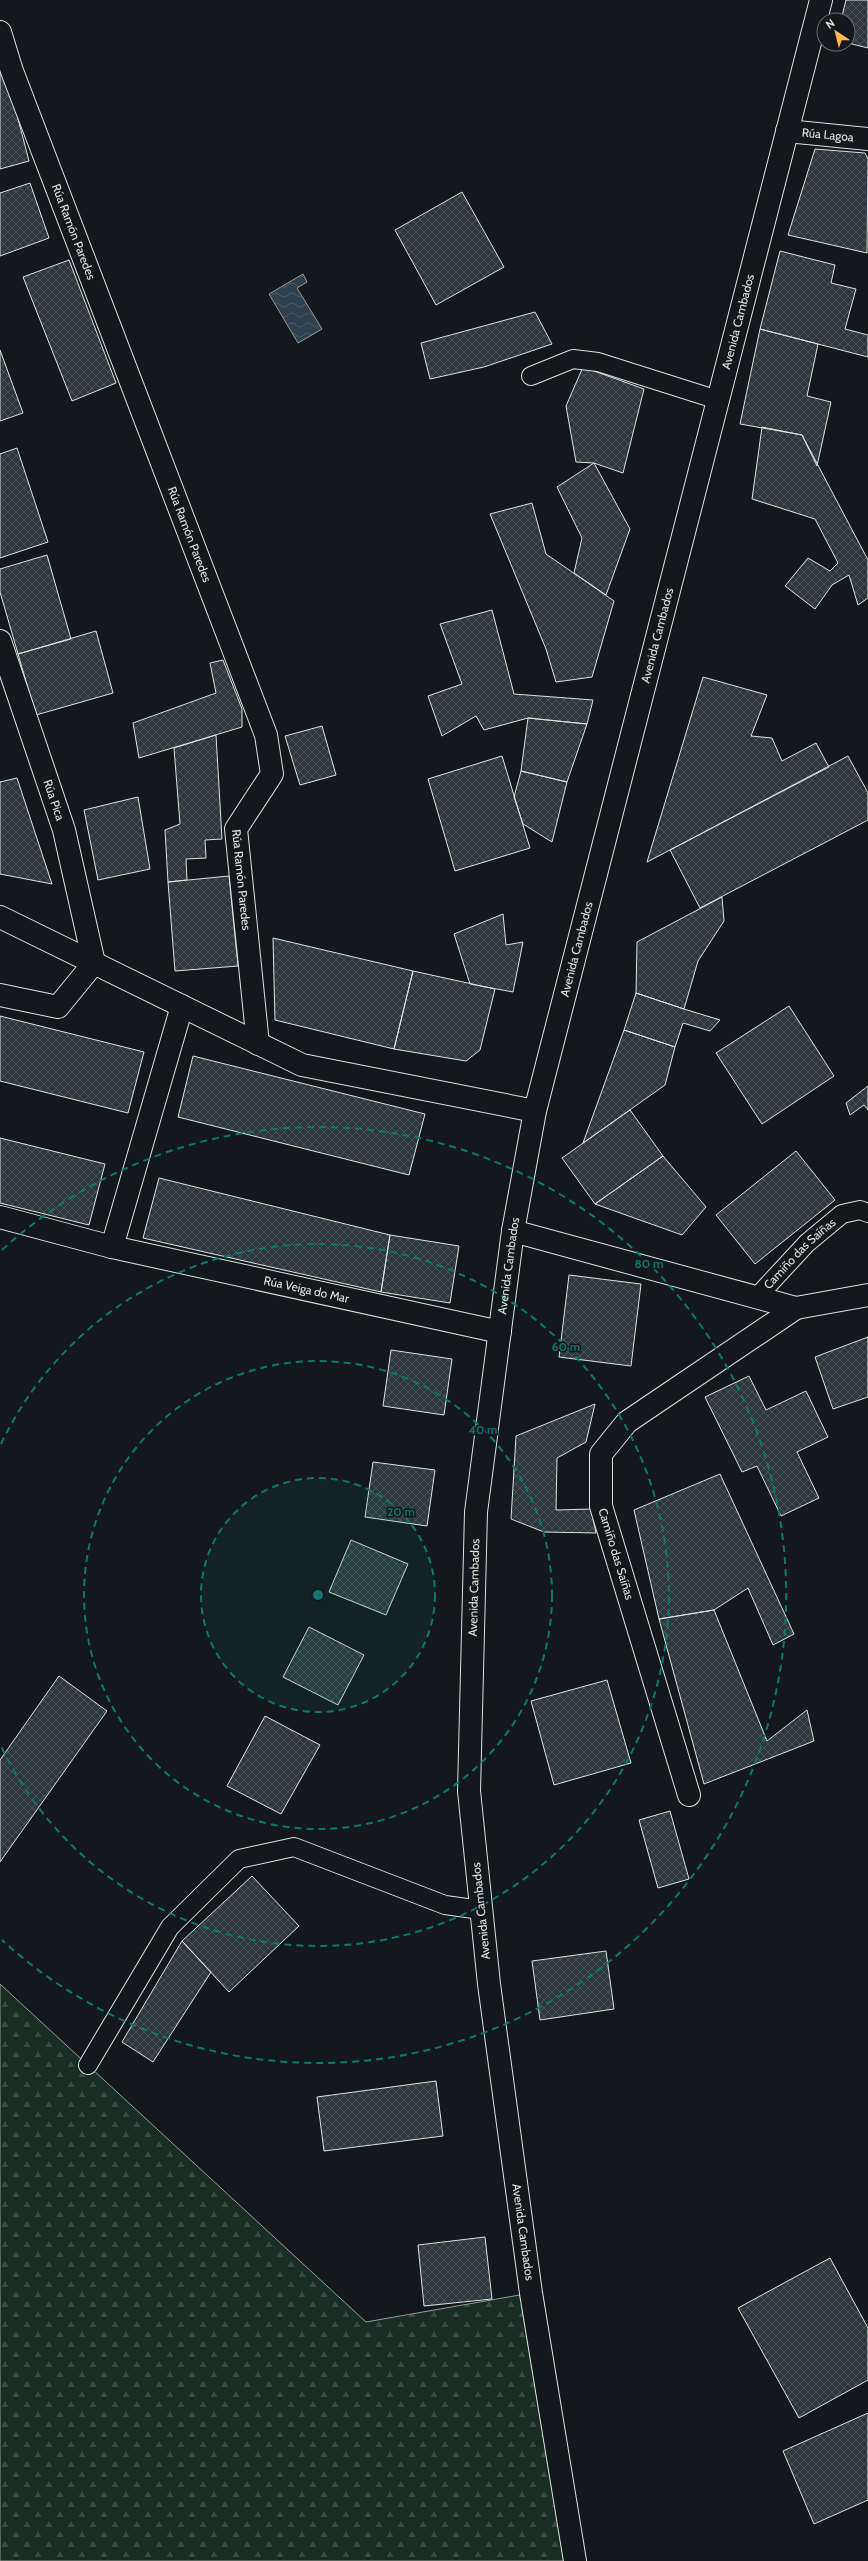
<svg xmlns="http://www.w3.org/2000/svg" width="868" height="2561" font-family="Cabin,sans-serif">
<defs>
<pattern id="forest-firs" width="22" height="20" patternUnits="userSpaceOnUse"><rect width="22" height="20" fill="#1a2d24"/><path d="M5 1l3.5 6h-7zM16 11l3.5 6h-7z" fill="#3b4b43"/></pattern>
<pattern id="water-waves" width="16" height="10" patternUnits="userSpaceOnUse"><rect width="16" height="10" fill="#2f3f4d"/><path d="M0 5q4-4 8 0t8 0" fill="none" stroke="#4c5b66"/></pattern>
<pattern id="building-cross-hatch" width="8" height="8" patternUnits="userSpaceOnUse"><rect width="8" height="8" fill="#2c363c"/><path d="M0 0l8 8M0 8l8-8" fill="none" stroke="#4a5358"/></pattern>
</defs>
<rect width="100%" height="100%" fill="#14181c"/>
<path fill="url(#forest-firs)" stroke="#939e99" d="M 0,1984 L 366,2322 L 531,2293 L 574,2561 L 0,2561 Z"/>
<path fill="url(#water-waves)" stroke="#939e99" d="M 303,274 L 307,282 L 297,288 L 322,329 L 298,343 L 269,294 Z"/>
<path fill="url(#building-cross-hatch)" stroke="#d8e6dc" d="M 846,0 L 868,0 L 868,48 L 848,43 L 848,20 L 841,20 Z
M 0,72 L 10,88 L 29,161 L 0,169 Z
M 815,149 L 865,153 L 868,159 L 867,253 L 788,235 Z
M 30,183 L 49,238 L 0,256 L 0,193 Z
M 462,192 L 504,267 L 436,305 L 395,230 Z
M 780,251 L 835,265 L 831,283 L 856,289 L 845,329 L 868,335 L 868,357 L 760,329 Z
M 69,260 L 116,383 L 72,401 L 23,277 Z
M 535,312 L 552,344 L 484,367 L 430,379 L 421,343 Z
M 760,329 L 818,344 L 807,396 L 831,402 L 817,466 L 802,435 L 740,424 Z
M 0,350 L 23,413 L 0,421 Z
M 583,367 L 644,389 L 623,473 L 594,463 L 576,462 L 566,406 Z
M 762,427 L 802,435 L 868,560 L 868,598 L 858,605 L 849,575 L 832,585 L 815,609 L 785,586 L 808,558 L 830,571 L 838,563 L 815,519 L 752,499 Z
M 17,448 L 48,542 L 0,558 L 0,454 Z
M 594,463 L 630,529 L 606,595 L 574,573 L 582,538 L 557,487 Z
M 532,503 L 546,554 L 614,601 L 592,677 L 556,682 L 546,649 L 490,514 Z
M 47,555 L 71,639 L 18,654 L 0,592 L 0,569 Z
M 492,610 L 514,694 L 593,700 L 587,724 L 528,718 L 484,730 L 476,716 L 442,736 L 428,696 L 462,684 L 440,624 Z
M 96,631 L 113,693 L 36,715 L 18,654 Z
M 223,660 L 242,709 L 242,727 L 139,758 L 133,723 L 216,693 L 210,663 Z
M 703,677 L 767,695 L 751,736 L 772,738 L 782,761 L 816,743 L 829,767 L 647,862 Z
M 528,718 L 587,724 L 567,782 L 521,771 Z
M 322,726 L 336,775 L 300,785 L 285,736 Z
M 216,735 L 222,839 L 205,840 L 206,858 L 186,859 L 187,880 L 168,882 L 165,830 L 180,824 L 174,748 Z
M 502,756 L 530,848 L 455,871 L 428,779 Z
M 848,756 L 868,793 L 868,820 L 700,908 L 670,850 Z
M 521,771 L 567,782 L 552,842 L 523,824 L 514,797 Z
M 17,778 L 52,884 L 0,874 L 0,782 Z
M 138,797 L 150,869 L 98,880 L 84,810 Z
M 229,876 L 238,966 L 175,971 L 168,882 Z
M 722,897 L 724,921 L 698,961 L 684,1009 L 636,993 L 637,942 Z
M 503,914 L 506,945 L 523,942 L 513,992 L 470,984 L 454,934 Z
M 273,938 L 413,971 L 394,1049 L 275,1020 Z
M 413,971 L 495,989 L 480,1050 L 466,1061 L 394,1049 Z
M 636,993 L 684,1009 L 720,1020 L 710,1031 L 683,1023 L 675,1047 L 624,1030 Z
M 789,1006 L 834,1076 L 762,1124 L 716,1053 Z
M 0,1016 L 144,1052 L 128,1113 L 0,1081 Z
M 624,1030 L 675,1047 L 665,1085 L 583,1143 Z
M 193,1056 L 425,1114 L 409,1175 L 178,1117 Z
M 868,1086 L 868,1110 L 864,1105 L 850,1115 L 846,1103 Z
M 630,1110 L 663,1156 L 595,1204 L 562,1158 Z
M 0,1138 L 105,1164 L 89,1225 L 0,1203 Z
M 796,1151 L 835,1200 L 755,1264 L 716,1215 Z
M 663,1156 L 706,1207 L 682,1235 L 595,1204 Z
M 159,1178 L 390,1235 L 381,1292 L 143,1238 Z
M 390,1235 L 459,1246 L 450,1303 L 381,1292 Z
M 569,1275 L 641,1284 L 631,1366 L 559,1357 Z
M 868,1337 L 868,1397 L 833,1409 L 815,1357 Z
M 391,1350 L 452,1359 L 444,1415 L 383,1406 Z
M 749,1376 L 766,1410 L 806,1391 L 828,1437 L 797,1452 L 819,1498 L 781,1516 L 757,1466 L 742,1472 L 705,1397 Z
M 595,1404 L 586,1442 L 557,1458 L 556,1510 L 591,1509 L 596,1533 L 544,1532 L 511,1519 L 516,1436 Z
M 373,1462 L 435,1470 L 427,1526 L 365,1517 Z
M 720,1474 L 794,1634 L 773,1645 L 748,1588 L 714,1610 L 659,1619 L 634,1510 Z
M 351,1540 L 408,1564 L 386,1615 L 329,1592 Z
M 714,1610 L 767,1741 L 807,1710 L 814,1741 L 704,1784 L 659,1619 Z
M 309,1627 L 364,1655 L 338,1705 L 283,1677 Z
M 59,1676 L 107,1711 L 0,1862 L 0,1760 Z
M 607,1680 L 631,1763 L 554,1785 L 531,1701 Z
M 265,1716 L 320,1745 L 281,1814 L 227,1786 Z
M 670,1811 L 689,1879 L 658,1888 L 639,1820 Z
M 252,1876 L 299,1926 L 229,1992 L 182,1941 Z
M 182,1941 L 211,1972 L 153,2062 L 122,2042 Z
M 606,1951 L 614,2009 L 540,2020 L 532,1961 Z
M 436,2081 L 443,2136 L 324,2151 L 317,2097 Z
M 485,2237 L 492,2299 L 424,2306 L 418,2245 Z
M 830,2258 L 868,2328 L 868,2380 L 799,2418 L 738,2308 Z
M 868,2413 L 868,2500 L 814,2524 L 783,2451 Z"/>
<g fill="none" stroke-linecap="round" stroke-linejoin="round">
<defs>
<g id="service">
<path d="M 531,376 L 573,359 L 598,362 L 718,400"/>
<path id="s1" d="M 757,1297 L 807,1243 L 842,1214 L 860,1210 L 868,1213"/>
<path d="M 88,2065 L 170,1927 L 239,1859 L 294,1847 L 445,1905 L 481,1910"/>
</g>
<g id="minor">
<path id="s2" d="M 0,32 L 12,71 L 266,735 L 272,774 L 236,829 L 258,1044"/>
<path id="s3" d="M 787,131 L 868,139"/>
<path id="s4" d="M 0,641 L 64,830 L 94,963 L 58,1007 L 0,995"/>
<path d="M 0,917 L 302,1065 L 535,1111"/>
<path d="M 0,1217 L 112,1247 L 182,1006"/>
<path d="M 513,1231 L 796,1308 L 868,1295"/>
<path id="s5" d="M 112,1247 L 500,1332"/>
<path d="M 689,1795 L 601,1506 L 601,1454 L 627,1422 L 796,1308"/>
</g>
<g id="primary">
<path id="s6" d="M 575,2561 L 531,2293 L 489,1984 L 469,1791 L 476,1512 L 513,1231 L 535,1111 L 821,0"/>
</g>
</defs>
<use href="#service" stroke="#d8e6dc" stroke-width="20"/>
<use href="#minor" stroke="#d8e6dc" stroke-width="24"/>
<use href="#primary" stroke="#d8e6dc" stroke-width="24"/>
<use href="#service" stroke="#14181c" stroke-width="18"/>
<use href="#minor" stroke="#14181c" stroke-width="22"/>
<use href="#primary" stroke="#14181c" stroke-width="22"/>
</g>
<circle cx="318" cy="1595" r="117" fill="#0f766e" fill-opacity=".12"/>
<g fill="none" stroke="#0f766e" stroke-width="2" stroke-dasharray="7 5">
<circle cx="318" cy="1595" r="117"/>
<circle cx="318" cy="1595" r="234"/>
<path d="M1 1444A351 351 0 1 1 1 1746"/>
<path d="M2 1250A468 468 0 1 1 2 1940"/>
</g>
<g text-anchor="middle" stroke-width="3" stroke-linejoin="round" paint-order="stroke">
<g font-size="12" fill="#d8e6dc" stroke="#14181c">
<text dy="4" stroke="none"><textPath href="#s3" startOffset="41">Rúa Lagoa</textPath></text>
<text dy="4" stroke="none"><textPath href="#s2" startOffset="213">Rúa Ramón Paredes</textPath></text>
<text dy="4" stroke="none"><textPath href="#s6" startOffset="2277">Avenida Cambados</textPath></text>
<text dy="4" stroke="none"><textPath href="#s2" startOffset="537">Rúa Ramón Paredes</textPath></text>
<text dy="4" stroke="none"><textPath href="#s6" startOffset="1953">Avenida Cambados</textPath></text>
<text dy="4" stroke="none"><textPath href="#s4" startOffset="168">Rúa Pica</textPath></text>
<text dy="4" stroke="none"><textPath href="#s2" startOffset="908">Rúa Ramón Paredes</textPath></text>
<text dy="4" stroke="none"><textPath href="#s6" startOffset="1629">Avenida Cambados</textPath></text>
<text dy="4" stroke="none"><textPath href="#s1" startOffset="61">Camiño das Saíñas</textPath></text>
<text dy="4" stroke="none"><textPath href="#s6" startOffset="1305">Avenida Cambados</textPath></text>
<text dy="4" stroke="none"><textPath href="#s5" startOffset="199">Rúa Veiga do Mar</textPath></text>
<text transform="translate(616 1554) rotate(73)" y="4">Camiño das Saíñas</text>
<text dy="4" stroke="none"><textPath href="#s6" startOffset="981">Avenida Cambados</textPath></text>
<text transform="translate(481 1911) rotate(-96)" y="4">Avenida Cambados</text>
<text transform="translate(523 2232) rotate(82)" y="4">Avenida Cambados</text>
</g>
</g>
<circle cx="318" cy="1595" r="6" fill="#0f766e" stroke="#14181c" stroke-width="2"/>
<g font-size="12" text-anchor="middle" font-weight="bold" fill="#0f766e" stroke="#14181c" stroke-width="3" stroke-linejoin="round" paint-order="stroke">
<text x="649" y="1268">80 m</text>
<text x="566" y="1351">60 m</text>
<text x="483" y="1434">40 m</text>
<text x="401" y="1516">20 m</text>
</g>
<g transform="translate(836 32) rotate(325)"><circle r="19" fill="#14181c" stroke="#626a69"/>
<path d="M0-3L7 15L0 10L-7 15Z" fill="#ffb74d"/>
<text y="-6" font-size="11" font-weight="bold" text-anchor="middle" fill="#d8e6dc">N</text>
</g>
</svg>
